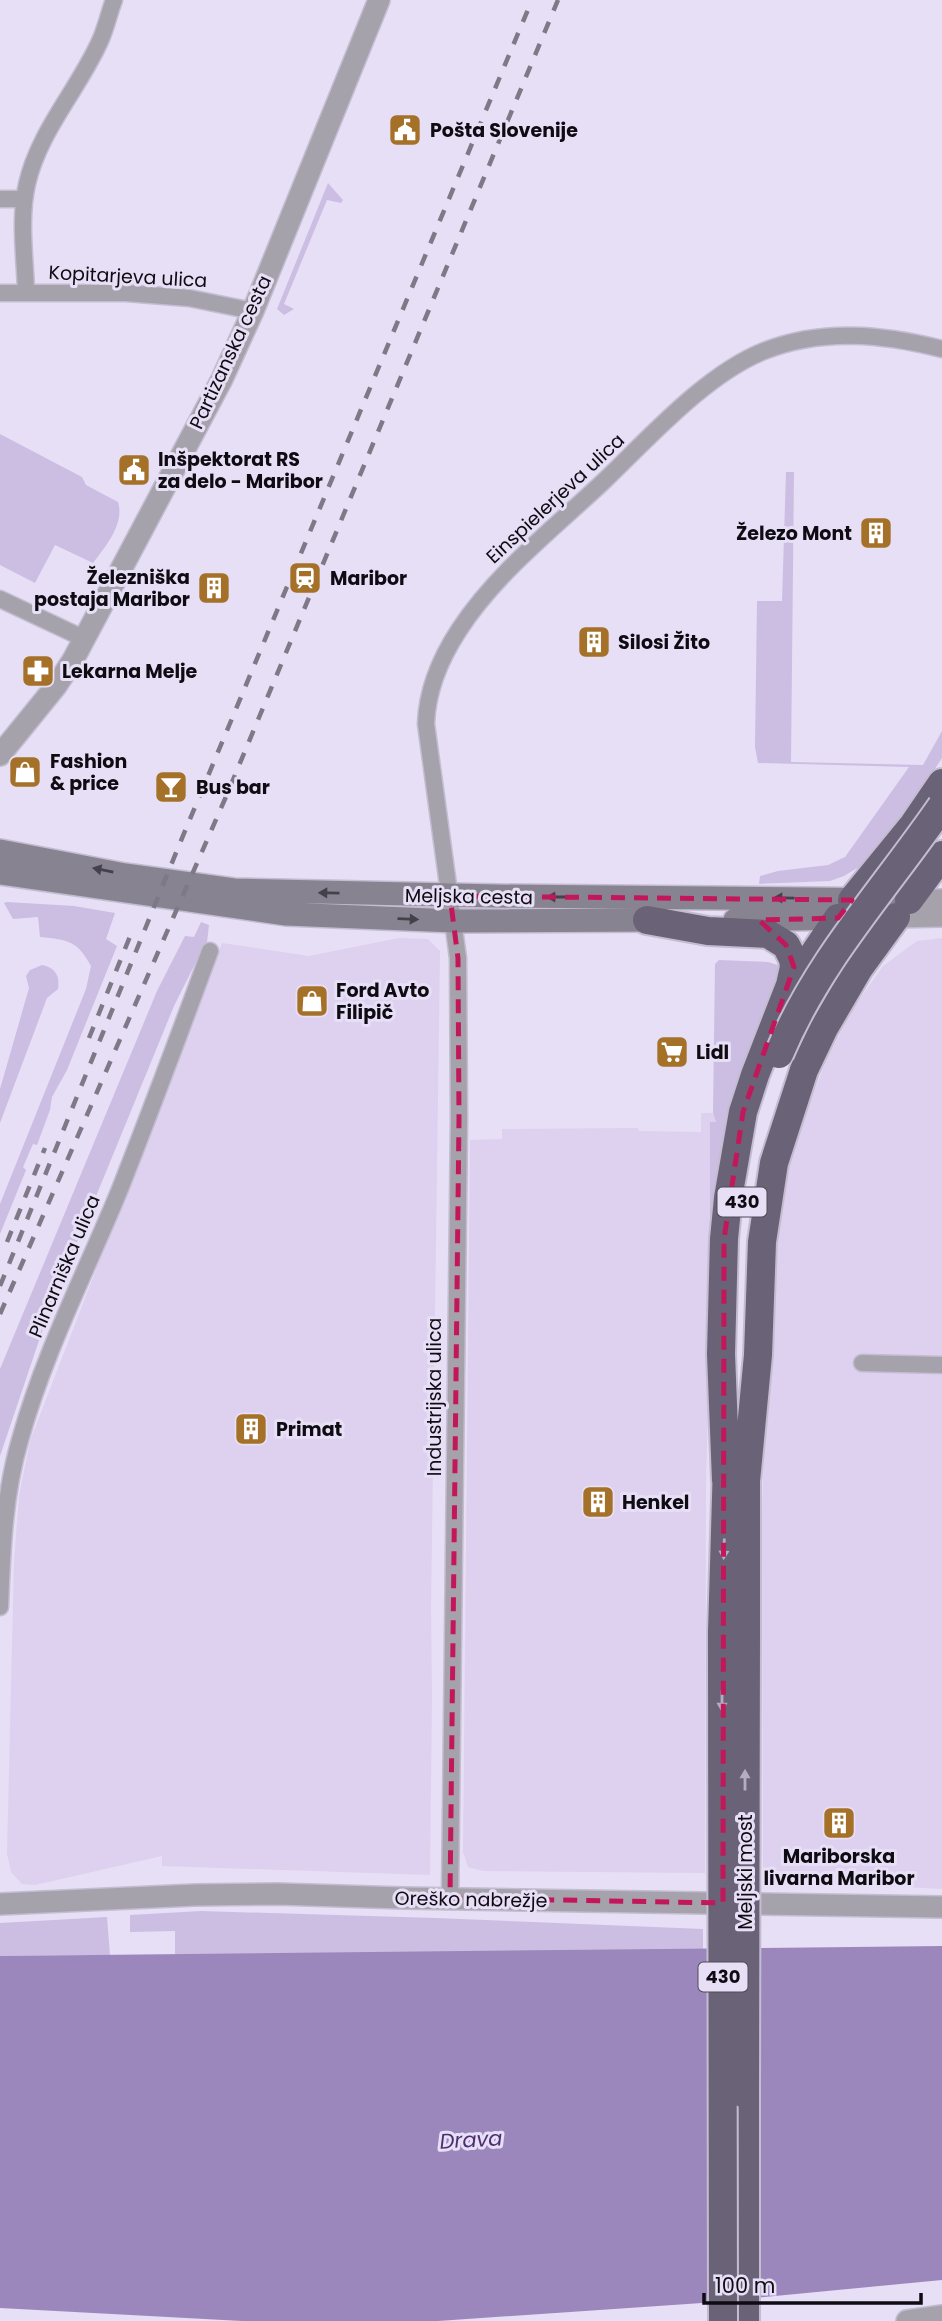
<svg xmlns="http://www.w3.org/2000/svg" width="942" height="2321" font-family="Poppins,sans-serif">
<rect width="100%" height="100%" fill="#e7dff6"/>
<path fill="#ddd1ef" d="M 399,938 L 428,939 L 440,951 L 431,1607 L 432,1697 L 430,1875 L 162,1866 L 162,1856 L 35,1885 L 22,1884 L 11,1872 L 7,1854 L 14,1562 L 19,1496 L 30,1441 L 222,943 L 309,956 Z
M 942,938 L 942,1889 L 763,1880 L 762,1514 L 766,1370 L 777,1183 L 827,1059 L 852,1010 L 883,966 L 917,941 Z
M 701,1113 L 713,1113 L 716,1122 L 706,1483 L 705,1873 L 483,1871 L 468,1867 L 463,1852 L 470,1140 L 502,1139 L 502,1129 L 632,1128 L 638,1128 L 639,1131 L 701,1132 Z"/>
<path fill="#ccbee3" d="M 328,183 L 343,200 L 341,203 L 327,200 L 284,304 L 294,309 L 284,315 L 277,309 Z
M 0,434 L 82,477 L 86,485 L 118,502 C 125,524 105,547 93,563 L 55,545 L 35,583 L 0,565 Z
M 786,472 L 794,472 L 791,762 L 923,765 L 942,731 L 942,758 L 906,813 L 859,867 L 844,876 L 830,881 L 759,884 L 760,876 L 778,871 L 828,865 L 845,857 L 909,767 L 758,763 L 755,747 L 757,601 L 782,601 Z
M 7,902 L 74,906 L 115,913 L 106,939 L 117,946 L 67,1070 L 52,1097 L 50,1110 L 37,1145 L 33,1144 L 23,1167 L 26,1170 L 0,1234 L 0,1204 L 86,989 L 91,966 C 77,940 68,940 40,937 L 38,917 L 13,919 L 4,903 Z
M 201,922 L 209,925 L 206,951 L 201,952 L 174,1006 L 49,1311 L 0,1456 L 0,1369 L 157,991 L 185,936 L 194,937 Z
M 719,960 L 768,962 L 778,965 L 780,971 L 710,1276 L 710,1122 L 716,1122 L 713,1113 L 715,964 Z
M 42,965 C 56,968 60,976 58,989 L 47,998 L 0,1123 L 0,1089 L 29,988 L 26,976 L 30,970 Z
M 201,1911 L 436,1918 L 703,1929 L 703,1950 L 175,1955 L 175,1931 L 130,1932 L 130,1915 Z
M 107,1917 L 110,1955 L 0,1956 L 0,1923 Z"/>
<path fill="#9c87bd" d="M 942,1946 L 942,2280 L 702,2303 L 438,2321 L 242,2321 L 0,2308 L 0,1956 Z"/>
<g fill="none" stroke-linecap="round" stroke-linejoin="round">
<defs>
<path id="minor" d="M 0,199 L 24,199
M 26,292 C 25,257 19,219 27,184 C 39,131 78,90 100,41 C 106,28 109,13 114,0
M 0,293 L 126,293 L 189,298 L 253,311
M 0,599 L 85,639
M 862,1363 L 942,1365
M 0,1607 C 2,1551 4,1494 20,1440 C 44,1353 86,1272 120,1189 C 151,1110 181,1030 210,951
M 450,1898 L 459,1119 L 458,958 L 426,724 C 427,690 440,659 459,630 C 496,573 554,528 604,481 C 649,438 706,374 764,351 C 822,328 883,334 942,349"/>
<path id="tertiary" d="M 0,755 L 56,686 L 73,660 L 222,379 L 253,311 L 379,0
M 909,900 L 942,900
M 896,917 L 942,916
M 0,1904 L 195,1895 L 278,1894 L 402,1898 L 942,1907
M 907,2321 L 942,2316"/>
<path id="secondary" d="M 0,851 L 125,875 L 234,890 L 497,896 L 909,900
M 0,873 L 286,914 L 454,921 L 662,920
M 735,920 L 851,918"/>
<path id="trunk" d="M 852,900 L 914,824 L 942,783
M 909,900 L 942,855
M 647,920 L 708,931 L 768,934 L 786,945 L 793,959 L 794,967 L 790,985 L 755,1075 L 743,1112 L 728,1198 L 724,1239 L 721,1354 L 726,1480
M 794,988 L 811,958 L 838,918
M 746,1481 L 758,1355 L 762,1242 L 774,1163 L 804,1070 L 824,1028 L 859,968 L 896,917
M 746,1632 L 746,1464
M 722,1633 L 727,1464
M 745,2321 L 745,2094"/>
</defs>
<use href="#minor" stroke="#c4bdd2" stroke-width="19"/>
<use href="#tertiary" stroke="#c4bdd2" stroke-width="24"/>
<use href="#secondary" stroke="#c4bdd2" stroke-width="26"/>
<use href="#trunk" stroke="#c4bdd2" stroke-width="32"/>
<use href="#minor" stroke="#a6a2ac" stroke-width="16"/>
<use href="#tertiary" stroke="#a6a2ac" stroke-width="21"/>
<use href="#secondary" stroke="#888391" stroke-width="23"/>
<use href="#trunk" stroke="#6a6276" stroke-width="28"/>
<path stroke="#7e7887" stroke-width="4.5" stroke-dasharray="12 12" stroke-linecap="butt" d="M 89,1038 L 133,929
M 7,1242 L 45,1148
M 0,1286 L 180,843 L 532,0
M 0,1314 L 225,799 L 558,0"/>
<defs>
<path id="trunk-bridge" d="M 779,1054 C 818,960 885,889 942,806
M 722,1633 L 723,2321
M 745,2094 L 746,1632"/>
</defs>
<use href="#trunk-bridge" stroke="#c4bdd2" stroke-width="32" stroke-linecap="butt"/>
<use href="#trunk-bridge" stroke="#6a6276" stroke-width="28"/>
</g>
<defs><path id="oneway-solid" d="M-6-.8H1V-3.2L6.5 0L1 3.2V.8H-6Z" transform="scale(1.75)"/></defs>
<g fill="#45414b">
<use href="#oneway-solid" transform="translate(103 870) rotate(-169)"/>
<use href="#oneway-solid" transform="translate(329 893) rotate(-179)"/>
<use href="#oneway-solid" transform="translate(557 897) rotate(-180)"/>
<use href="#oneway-solid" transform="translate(784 898) rotate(-179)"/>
<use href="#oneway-solid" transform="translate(408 919) rotate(2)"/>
</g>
<g fill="#b5adc3">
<use href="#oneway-solid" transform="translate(724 1549) rotate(92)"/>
<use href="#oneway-solid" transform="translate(722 1701) rotate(90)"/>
<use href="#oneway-solid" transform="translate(745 1780) rotate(-90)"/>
</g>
<path fill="none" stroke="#c2185b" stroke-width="5" stroke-dasharray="14 9" stroke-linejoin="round" d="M 450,896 L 852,900 L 838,918 L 759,920 L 786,945 L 794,967 L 743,1112 L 724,1239 L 723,1903 L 450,1898 L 459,1119 L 458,958 Z"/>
<defs>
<symbol id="civic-square" viewBox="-11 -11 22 22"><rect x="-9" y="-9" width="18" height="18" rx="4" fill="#a57129" stroke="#e7dff6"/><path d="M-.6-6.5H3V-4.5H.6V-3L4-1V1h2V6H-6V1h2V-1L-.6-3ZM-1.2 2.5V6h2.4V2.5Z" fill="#fff"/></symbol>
<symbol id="building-square" viewBox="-11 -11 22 22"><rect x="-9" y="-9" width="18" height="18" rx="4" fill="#a57129" stroke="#e7dff6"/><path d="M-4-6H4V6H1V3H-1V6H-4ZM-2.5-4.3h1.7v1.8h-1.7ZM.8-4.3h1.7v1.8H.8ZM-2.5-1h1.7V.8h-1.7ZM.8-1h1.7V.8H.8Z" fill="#fff"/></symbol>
<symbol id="station-square" viewBox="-11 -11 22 22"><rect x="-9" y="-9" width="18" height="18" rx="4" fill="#a57129" stroke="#e7dff6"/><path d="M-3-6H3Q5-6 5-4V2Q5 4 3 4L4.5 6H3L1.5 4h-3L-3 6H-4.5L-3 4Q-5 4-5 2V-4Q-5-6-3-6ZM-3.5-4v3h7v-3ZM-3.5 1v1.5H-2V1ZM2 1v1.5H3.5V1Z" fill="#fff"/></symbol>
<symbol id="pharmacy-square" viewBox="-11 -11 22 22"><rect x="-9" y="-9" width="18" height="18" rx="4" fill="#a57129" stroke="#e7dff6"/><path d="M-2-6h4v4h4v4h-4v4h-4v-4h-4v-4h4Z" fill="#fff"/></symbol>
<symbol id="shop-square" viewBox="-11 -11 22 22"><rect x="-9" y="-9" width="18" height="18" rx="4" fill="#a57129" stroke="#e7dff6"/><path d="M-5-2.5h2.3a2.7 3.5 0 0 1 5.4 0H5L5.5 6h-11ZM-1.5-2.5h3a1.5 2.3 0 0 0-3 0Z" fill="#fff"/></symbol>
<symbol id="bar-square" viewBox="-11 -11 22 22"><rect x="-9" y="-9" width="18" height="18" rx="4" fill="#a57129" stroke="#e7dff6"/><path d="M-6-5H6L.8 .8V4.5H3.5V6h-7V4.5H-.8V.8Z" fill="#fff"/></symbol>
<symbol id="supermarket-square" viewBox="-11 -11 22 22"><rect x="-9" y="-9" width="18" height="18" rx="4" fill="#a57129" stroke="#e7dff6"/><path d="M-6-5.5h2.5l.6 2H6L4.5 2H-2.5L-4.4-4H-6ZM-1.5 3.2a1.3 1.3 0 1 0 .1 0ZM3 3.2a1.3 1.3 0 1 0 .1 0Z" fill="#fff"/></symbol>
</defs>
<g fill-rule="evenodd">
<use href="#civic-square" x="386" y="111" width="38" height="38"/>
<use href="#civic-square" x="115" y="451" width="38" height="38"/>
<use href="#building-square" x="857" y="514" width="38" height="38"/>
<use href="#station-square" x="286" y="559" width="38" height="38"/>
<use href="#building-square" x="195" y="569" width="38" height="38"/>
<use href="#building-square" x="575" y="623" width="38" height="38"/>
<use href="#pharmacy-square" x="19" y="652" width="38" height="38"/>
<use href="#shop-square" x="6" y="753" width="38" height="38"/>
<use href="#bar-square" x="152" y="768" width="38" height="38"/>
<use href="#shop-square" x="293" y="982" width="38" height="38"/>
<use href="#supermarket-square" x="653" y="1033" width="38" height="38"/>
<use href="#building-square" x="232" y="1410" width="38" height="38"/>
<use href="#building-square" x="579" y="1483" width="38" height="38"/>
<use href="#building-square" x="820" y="1804" width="38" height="38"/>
</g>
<g text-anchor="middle" stroke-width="6" stroke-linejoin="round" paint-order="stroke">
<g fill="#e7dff6" stroke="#4f4b56" stroke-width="2">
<rect x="717.5" y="1187.5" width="49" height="29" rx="5"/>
<rect x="698.5" y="1962.5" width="49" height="29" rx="5"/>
</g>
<g font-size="18" font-weight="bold" fill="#0e0b12">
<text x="742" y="1208">430</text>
<text x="723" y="1983">430</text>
</g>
<g font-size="19" font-weight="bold" fill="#0e0b12" stroke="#e7dff6" text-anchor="start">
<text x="430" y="137">Pošta Slovenije</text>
<text x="158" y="466">Inšpektorat RS<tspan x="158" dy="22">za delo - Maribor</tspan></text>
<text x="852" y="540" text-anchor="end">Železo Mont</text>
<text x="190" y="584" text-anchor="end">Železniška<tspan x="190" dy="22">postaja Maribor</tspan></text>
<text x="330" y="585">Maribor</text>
<text x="618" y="649">Silosi Žito</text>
<text x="62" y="678">Lekarna Melje</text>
<text x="50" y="768">Fashion<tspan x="50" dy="22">&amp; price</tspan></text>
<text x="196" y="794">Bus bar</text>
<text x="336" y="997">Ford Avto<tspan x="336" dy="22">Filipič</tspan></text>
<text x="696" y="1059">Lidl</text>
<text x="276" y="1436">Primat</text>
<text x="622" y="1509">Henkel</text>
<text x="839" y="1863" text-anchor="middle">Mariborska<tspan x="839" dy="22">livarna Maribor</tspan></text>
</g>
<g font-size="19" fill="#0e0b12" stroke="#e7dff6">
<text transform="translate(128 276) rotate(3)" y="7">Kopitarjeva ulica</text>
<text transform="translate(230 352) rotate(-65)" y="7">Partizanska cesta</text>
<text transform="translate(555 498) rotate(-43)" y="7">Einspielerjeva ulica</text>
<text transform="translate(469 896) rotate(1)" y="7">Meljska cesta</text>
<text transform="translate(64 1266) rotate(-67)" y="7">Plinarniška ulica</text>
<text transform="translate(434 1397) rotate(-90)" y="7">Industrijska ulica</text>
<text transform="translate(745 1872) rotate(-90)" y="7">Meljski most</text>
<text transform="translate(471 1899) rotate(1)" y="7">Oreško nabrežje</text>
</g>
<g font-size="21" font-style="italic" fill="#4d2f71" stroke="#e7dff6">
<text transform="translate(471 2140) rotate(-3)" y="7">Drava</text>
</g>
</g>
<path d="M704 2293v10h217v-10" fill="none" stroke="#0e0b12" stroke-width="3.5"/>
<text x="715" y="2293" font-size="21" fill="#0e0b12" stroke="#e7dff6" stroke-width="5" paint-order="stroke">100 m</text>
</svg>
